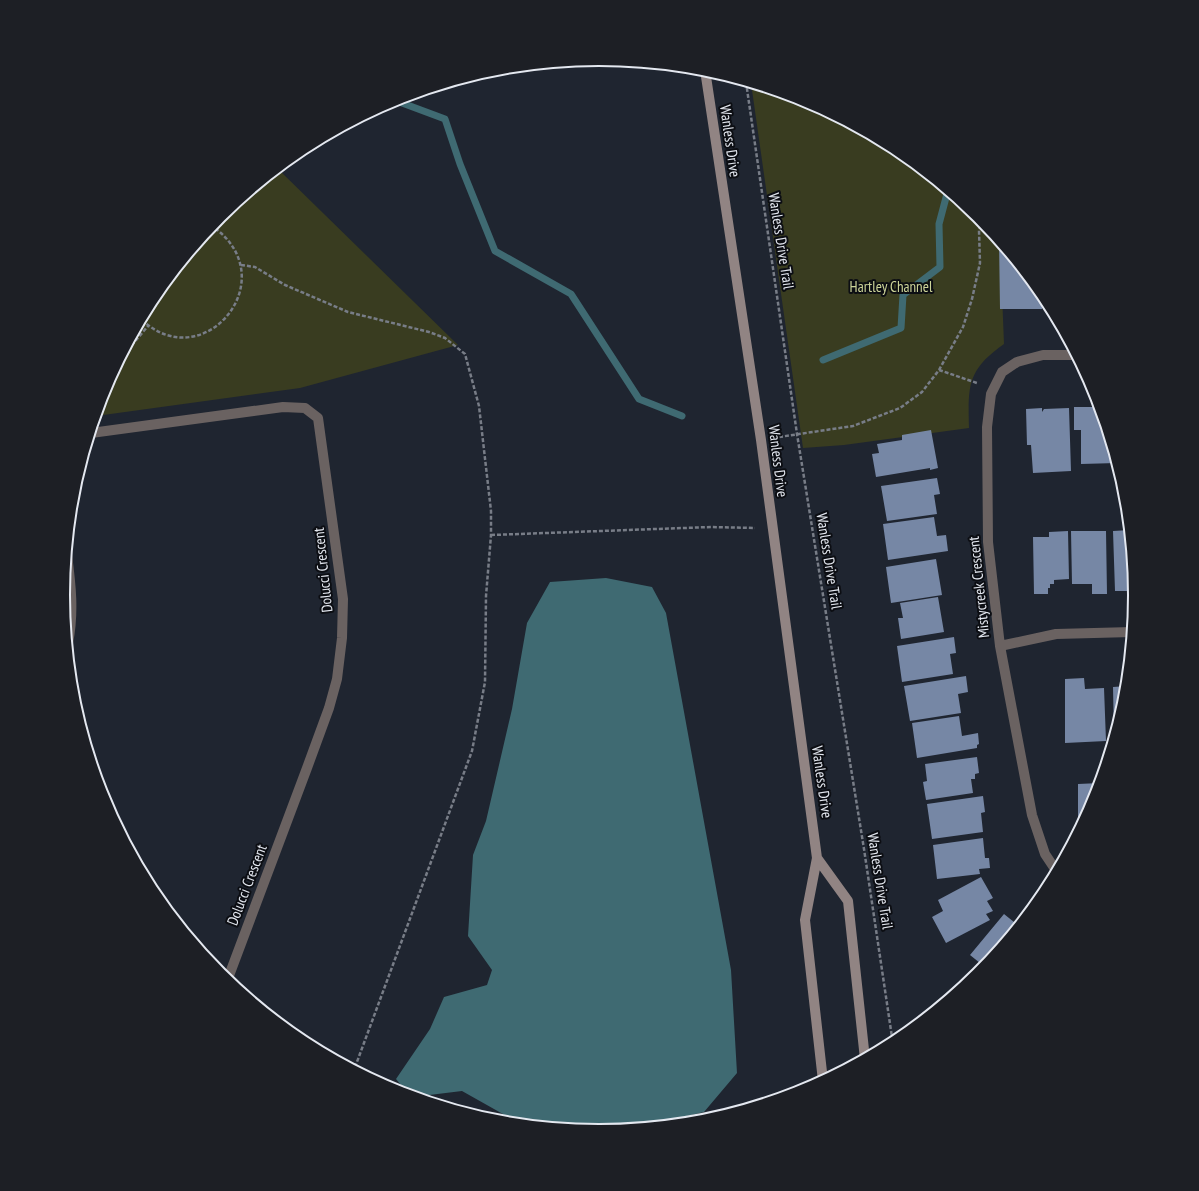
<svg xmlns="http://www.w3.org/2000/svg" width="1199" height="1191" font-family="'PT Sans Narrow',sans-serif">
<rect width="100%" height="100%" fill="#1f2530"/>
<path fill="#393c20" d="M 751,83 L 805,100 L 898,150 L 979,216 L 1000,242 L 1004,344 C 967,370 968,386 969,428 L 844,445 L 803,448 Z
M 278,169 L 458,345 L 300,388 L 96,416 L 104,390 L 154,297 L 220,216 Z"/>
<path fill="#3f6a72" d="M 606,578 L 652,587 L 666,613 L 731,970 L 737,1073 L 704,1112 L 640,1127 L 598,1132 L 535,1126 L 517,1122 L 462,1091 L 413,1097 L 410,1096 L 396,1079 L 430,1029 L 444,997 L 487,985 L 492,970 L 468,936 L 473,855 L 486,821 L 512,709 L 527,623 L 550,582 Z"/>
<g fill="none" stroke-linecap="round" stroke-linejoin="round">
<path stroke="#3f6a72" stroke-width="7" d="M 394,100 L 445,119 L 460,164 L 495,251 L 571,294 L 639,399 L 682,416
M 823,360 L 901,328 L 903,295 L 940,267 L 939,224 L 948,190"/>
</g>
<path fill="#7687a5" d="M 999,240 L 1041,292 L 1042,309 L 1000,309 Z
M 1074,407 L 1097,407 L 1097,410 L 1101,410 L 1117,463 L 1081,464 L 1081,430 L 1074,430 Z
M 1042,408 L 1042,412 L 1044,409 L 1069,408 L 1071,471 L 1033,473 L 1031,445 L 1027,445 L 1026,409 Z
M 931,430 L 938,468 L 930,470 L 930,468 L 876,477 L 872,454 L 879,453 L 877,444 L 902,440 L 902,435 Z
M 937,478 L 940,494 L 934,495 L 937,514 L 887,521 L 881,486 Z
M 934,517 L 937,536 L 946,535 L 948,551 L 888,560 L 883,524 Z
M 1130,530 L 1135,583 L 1129,583 L 1129,591 L 1115,591 L 1113,531 Z
M 1068,531 L 1069,579 L 1054,580 L 1054,584 L 1050,584 L 1050,588 L 1048,588 L 1048,594 L 1034,594 L 1033,537 L 1049,537 L 1049,532 Z
M 1071,531 L 1106,531 L 1107,594 L 1092,594 L 1092,584 L 1072,584 Z
M 936,559 L 942,595 L 891,603 L 886,567 Z
M 938,597 L 944,632 L 901,639 L 898,618 L 903,618 L 900,603 Z
M 954,637 L 956,653 L 950,654 L 953,674 L 902,682 L 897,646 Z
M 966,676 L 968,692 L 958,694 L 961,713 L 910,721 L 904,686 Z
M 1084,678 L 1085,689 L 1104,688 L 1106,741 L 1065,743 L 1065,679 Z
M 1127,686 L 1126,700 L 1114,735 L 1113,687 Z
M 959,716 L 962,736 L 978,733 L 979,744 L 977,745 L 977,748 L 917,758 L 912,723 Z
M 977,757 L 979,773 L 975,774 L 975,779 L 971,779 L 973,793 L 926,800 L 923,782 L 927,781 L 925,764 Z
M 1100,783 L 1095,801 L 1078,832 L 1078,784 Z
M 983,796 L 985,812 L 981,813 L 983,832 L 932,839 L 927,804 Z
M 983,838 L 985,858 L 989,858 L 990,868 L 979,869 L 980,874 L 937,879 L 933,845 Z
M 981,877 L 993,898 L 987,901 L 993,911 L 986,914 L 990,920 L 946,943 L 932,917 L 943,911 L 938,900 Z
M 1004,914 L 1019,926 L 985,967 L 970,955 Z"/>
<g fill="none" stroke-linecap="round" stroke-linejoin="round">
<path stroke="#787d87" stroke-width="2.5" stroke-dasharray="4 2" stroke-linecap="butt" d="M 746,82 L 797,434 L 864,849 L 893,1044
M 241,265 L 255,267 L 285,285 L 348,312 L 429,332 L 445,338 L 465,354 L 479,406 L 491,511 L 491,535 L 486,596 L 485,682 L 472,751 L 354,1070
M 142,320 C 204,378 287,278 212,226
M 120,359 L 148,326
M 939,370 L 977,383
M 779,437 L 853,426 L 900,408 L 922,392 L 939,370 L 963,327 L 972,299 L 980,263 L 979,230 L 982,220
M 491,535 L 711,527 L 755,528"/>
<path stroke="#6a6261" stroke-width="10" d="M 91,433 L 283,407 L 305,408 L 318,418 L 343,599 L 342,638 L 337,679 L 329,708 L 307,768 L 227,981
M 67,555 C 71,585 74,613 68,643
M 1000,646 L 1056,634 L 1132,632
M 1057,872 L 1045,854 L 1032,815 L 1000,646 L 988,542 L 987,427 L 991,394 L 1002,372 L 1017,362 L 1043,355 L 1076,355"/>
<path stroke="#918483" stroke-width="10" d="M 705,70 L 761,440 L 817,858 L 805,920 L 823,1081
M 817,858 L 848,901 L 865,1059"/>
</g>
<g text-anchor="middle" stroke-width="4" stroke-linejoin="round" paint-order="stroke">
<g font-size="15" fill="#e4e8f0" stroke="#0c0e13">
<text transform="translate(730 141) rotate(82)" y="5">Wanless Drive</text>
<text transform="translate(781 241) rotate(81)" y="5">Wanless Drive Trail</text>
<text transform="translate(778 461) rotate(83)" y="5">Wanless Drive</text>
<text transform="translate(829 561) rotate(81)" y="5">Wanless Drive Trail</text>
<text transform="translate(323 570) rotate(-96)" y="5">Dolucci Crescent</text>
<text transform="translate(979 587) rotate(-96)" y="5">Mistycreek Crescent</text>
<text transform="translate(822 782) rotate(82)" y="5">Wanless Drive</text>
<text transform="translate(880 881) rotate(81)" y="5">Wanless Drive Trail</text>
<text transform="translate(247 885) rotate(-69)" y="5">Dolucci Crescent</text>
</g>
<g font-size="15" fill="#cdd499" stroke="#0c0e13">
<text x="891" y="292">Hartley Channel</text>
</g>
</g>
<path d="M0 0H1199V1191H0ZM70 595a529 529 0 1 1 1058 0a529 529 0 1 1-1058 0Z" fill="#1d1f25" fill-rule="evenodd"/>
<path fill="none" stroke="#e4e8f0" stroke-width="2" d="M70 595a529 529 0 1 1 1058 0a529 529 0 1 1-1058 0Z"/>
</svg>
